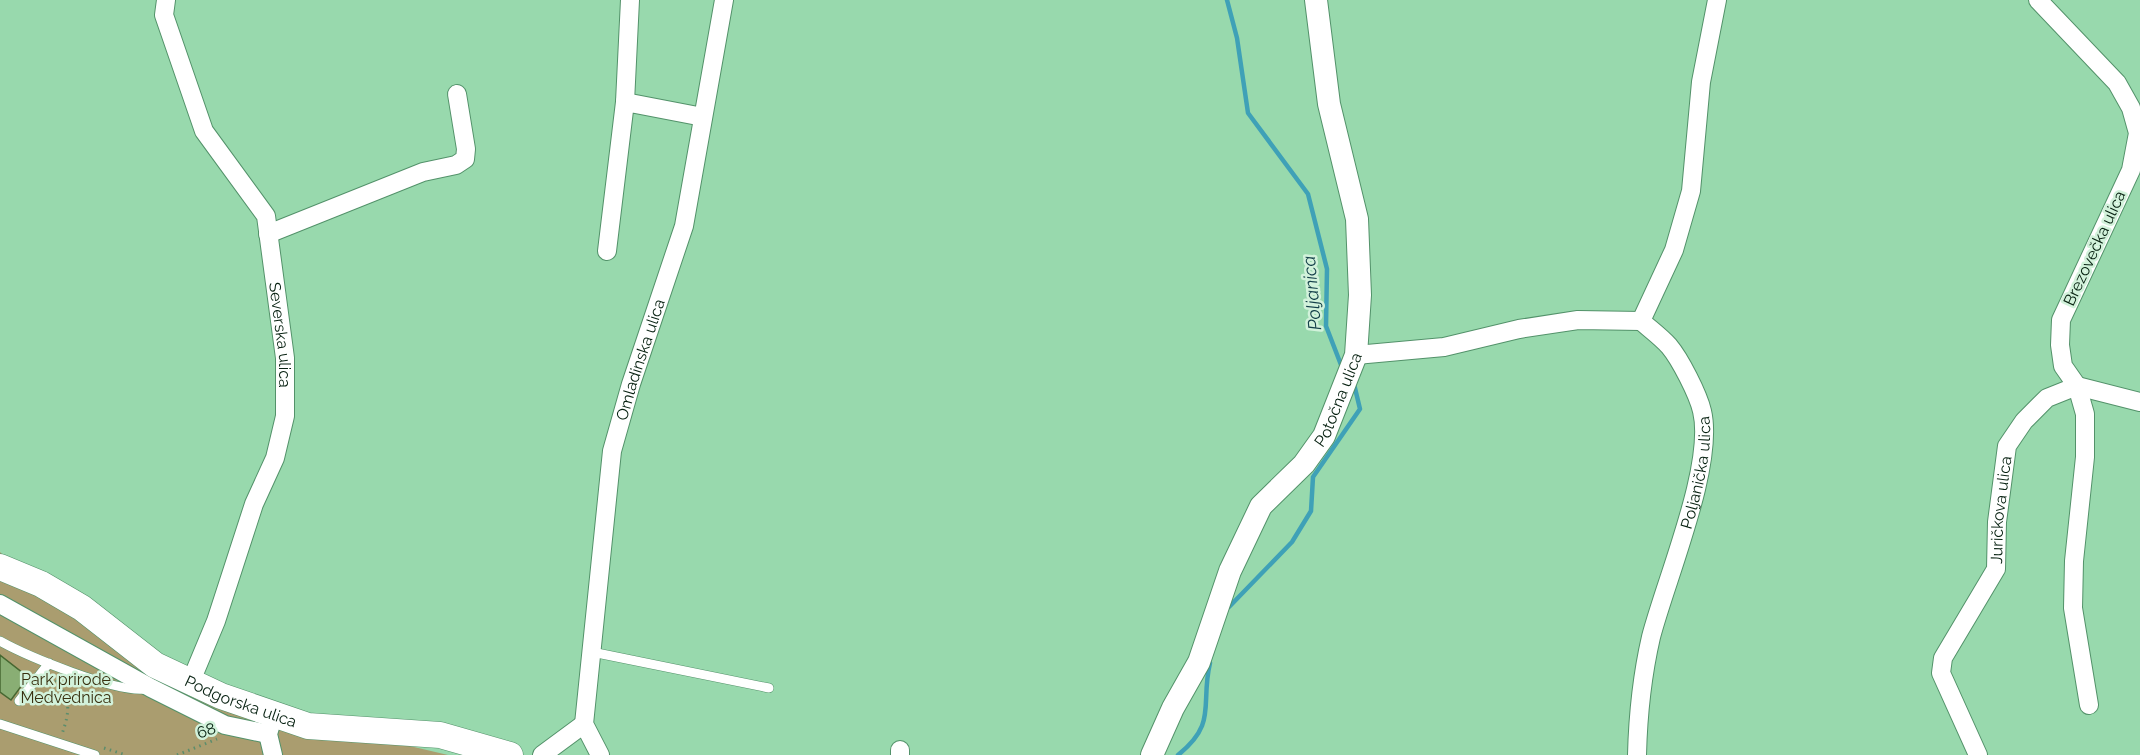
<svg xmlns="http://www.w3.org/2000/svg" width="2140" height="755" font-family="Raleway,sans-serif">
<rect width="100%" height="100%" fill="#98d9ad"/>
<path fill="#aa9d6f" d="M 0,552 L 37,589 L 274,714 L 448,755 L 0,755 Z"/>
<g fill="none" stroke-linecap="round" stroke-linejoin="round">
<path stroke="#3fa1b7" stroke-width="4.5" d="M 1227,0 L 1237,38 L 1248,113 L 1308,194 L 1327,269 L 1326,326 L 1343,370
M 1229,607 L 1292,542 L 1311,511 L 1313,477 L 1360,409 L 1354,384
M 1178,755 C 1218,723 1200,705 1210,663"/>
</g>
<path fill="#89ae74" stroke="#466731" stroke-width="1.5" d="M 0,655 L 28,677 L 11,700 L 0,692 Z"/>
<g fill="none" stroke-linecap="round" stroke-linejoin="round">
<defs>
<path id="service" d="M 0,641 C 27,656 116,693 145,689
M 592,652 L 769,688
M 19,701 L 49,663
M 0,724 L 95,755"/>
<g id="minor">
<path id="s1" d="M 166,0 L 164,15 L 204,131 L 266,216 L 285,358 L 285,416 L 275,458 L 254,504 L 216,621 L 191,681"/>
<path d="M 2038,0 L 2117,83 L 2131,108 L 2138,133 L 2131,170 L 2061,320 L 2060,345 L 2063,366 L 2077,386 L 2085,414 L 2085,457 L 2074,561 L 2073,608 L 2089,705"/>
<path d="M 625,102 L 630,0"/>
<path d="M 268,234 L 423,172 L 456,165 L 465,159 L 466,149 L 457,94"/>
<path d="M 607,251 L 625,102 L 703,117"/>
<path d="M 1641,321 L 1674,250 L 1691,191 L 1701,82 L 1717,0"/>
<path d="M 1356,355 L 1444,347 L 1519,329 L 1578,320 L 1641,321"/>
<path d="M 0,604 L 151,688 L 225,725 L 268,734"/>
<path d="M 271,724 L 268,734 L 273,755"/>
<path d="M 542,755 L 584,724"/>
<path id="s2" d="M 600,755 L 584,724 L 612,451 L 631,384 L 684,226 L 724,0"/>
<path d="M 900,755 L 900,750"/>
<path id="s3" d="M 1637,755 C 1638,715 1642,676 1651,637 C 1666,579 1715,465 1702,411 C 1698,394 1680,359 1669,346 C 1661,337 1650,329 1641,321"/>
<path id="s4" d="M 1978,755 L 1941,673 L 1943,658 L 1996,569 L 1997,522 L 2007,446 L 2024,421 L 2047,398 L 2077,386 L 2140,402"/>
</g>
<g id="tertiary">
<path id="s5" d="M 1152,755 L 1173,708 L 1199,662 L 1230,571 L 1261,506 L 1304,464 L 1324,436 L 1356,355 L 1360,295 L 1357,219 L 1329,104 L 1316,0"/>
</g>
<g id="secondary">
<path id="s6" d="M 0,567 L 41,584 L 82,608 L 155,665 L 221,696 L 308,726 L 440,735 L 510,755"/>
</g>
</defs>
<use href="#service" stroke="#53926a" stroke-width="10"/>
<use href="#minor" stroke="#53926a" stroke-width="20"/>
<use href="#tertiary" stroke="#53926a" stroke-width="24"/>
<use href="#secondary" stroke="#53926a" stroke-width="27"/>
<path stroke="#5c8d6c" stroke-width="3" stroke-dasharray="1.5 4.5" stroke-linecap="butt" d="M 56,680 C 71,699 70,711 62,734
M 104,748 L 126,755
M 177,755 L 217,739"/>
<use href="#service" stroke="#fff" stroke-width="9"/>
<use href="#minor" stroke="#fff" stroke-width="18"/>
<use href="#tertiary" stroke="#fff" stroke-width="22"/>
<use href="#secondary" stroke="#fff" stroke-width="26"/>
</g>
<g text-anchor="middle" stroke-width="5" stroke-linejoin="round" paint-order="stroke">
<g font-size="16" fill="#062010" stroke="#d2f2db">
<text transform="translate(2094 248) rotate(-65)" y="6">Brezovečka ulica</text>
<text dy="6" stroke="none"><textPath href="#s1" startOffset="363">Severska ulica</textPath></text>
<text dy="6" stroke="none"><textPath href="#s2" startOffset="405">Omladinska ulica</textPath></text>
<text dy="6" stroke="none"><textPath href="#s5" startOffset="406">Potočna ulica</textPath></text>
<text dy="6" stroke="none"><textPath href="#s3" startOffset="290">Poljanička ulica</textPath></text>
<text dy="6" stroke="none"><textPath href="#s4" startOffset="268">Juričkova ulica</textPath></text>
<text dy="6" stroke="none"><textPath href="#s6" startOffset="278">Podgorska ulica</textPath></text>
<text transform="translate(206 730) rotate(-19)" y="6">68</text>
</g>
<g font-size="16" fill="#393010" stroke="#d2f2db">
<text x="66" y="685">Park prirode<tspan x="66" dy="18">Medvednica</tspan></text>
</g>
<g font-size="18" font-style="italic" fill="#133f49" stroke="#d2f2db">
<text transform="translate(1312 293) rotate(-95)" y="6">Poljanica</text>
</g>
</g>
</svg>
